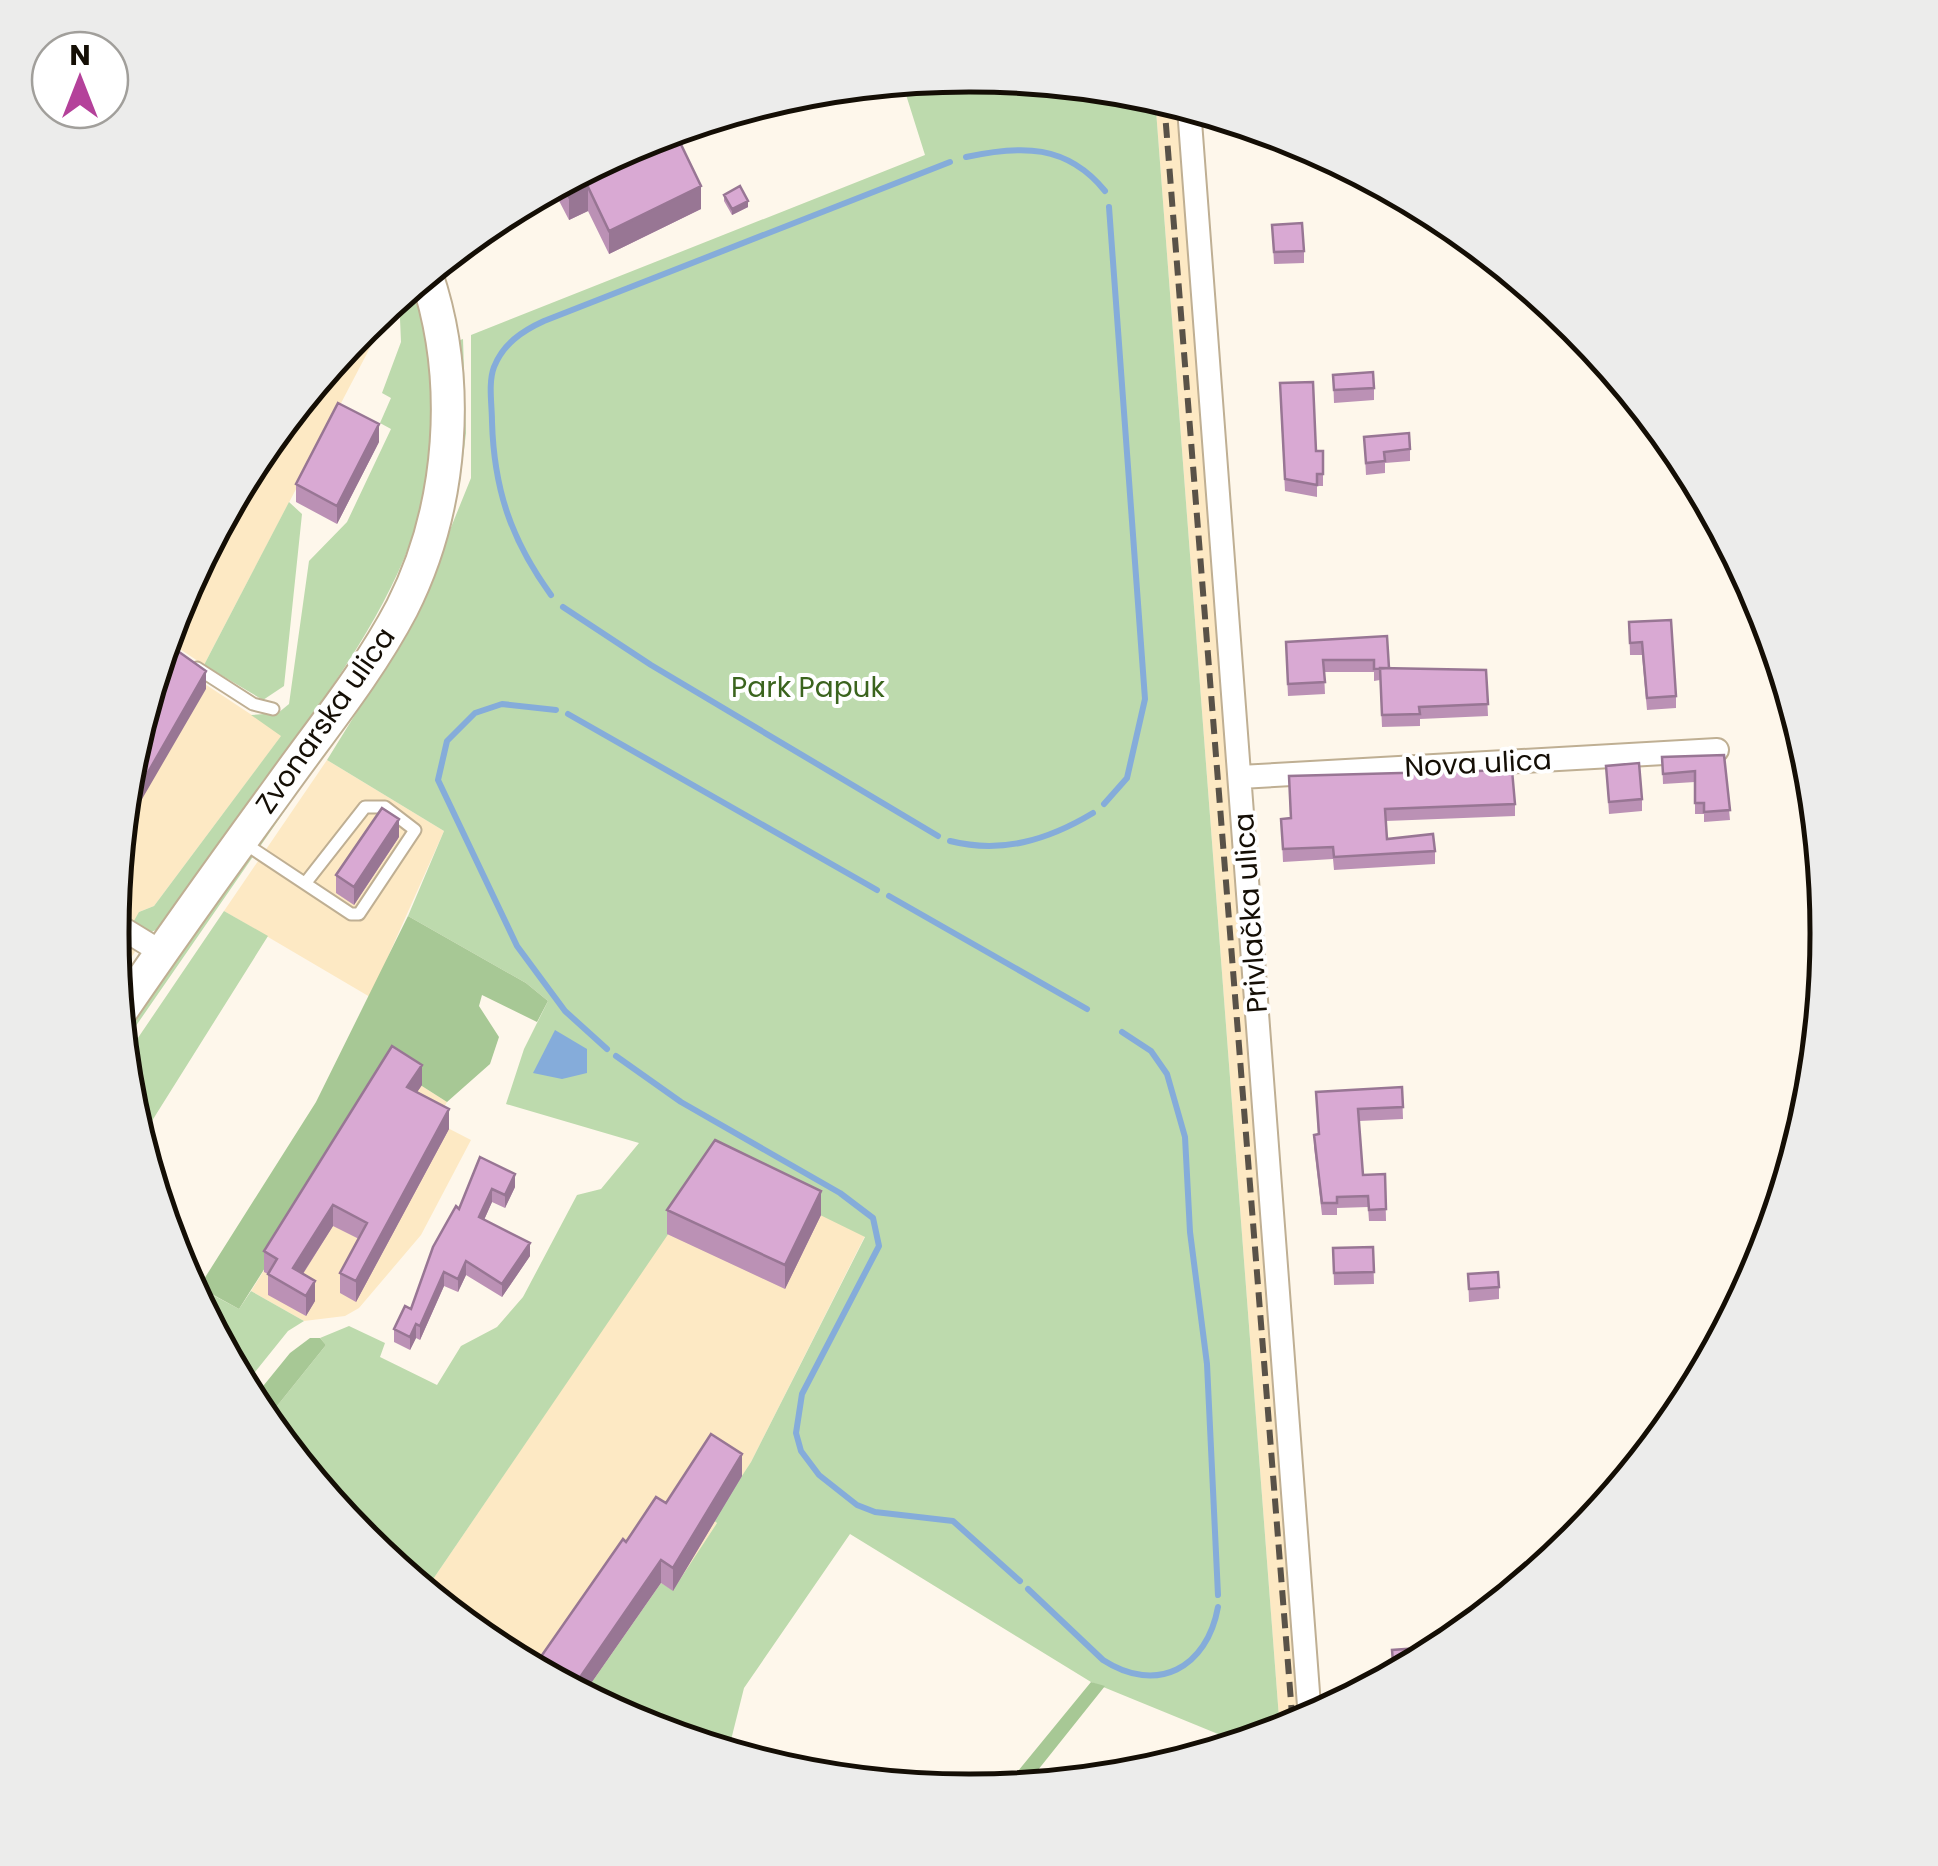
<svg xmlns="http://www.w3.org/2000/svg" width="1938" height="1866" font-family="Poppins,sans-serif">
<rect width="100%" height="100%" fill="#fef7eb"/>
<path fill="#fde9c4" d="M 1155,97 L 1177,104 L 1301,1696 L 1303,1723 L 1280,1731 Z
M 381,311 L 385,319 L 204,665 L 166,640 L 177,604 L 256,456 L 363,326 Z
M 161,655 L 282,735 L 154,906 L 139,912 L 147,934 L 116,980 L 111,932 L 128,765 Z
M 327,760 L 444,831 L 370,997 L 224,911 Z
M 392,1067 L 447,1102 L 436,1122 L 471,1140 L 421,1235 L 359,1308 L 345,1316 L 304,1321 L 251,1291 Z
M 715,1164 L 865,1236 L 751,1462 L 714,1520 L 717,1523 L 673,1591 L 661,1583 L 583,1695 L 492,1646 L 425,1591 Z"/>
<path fill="#bddaad" d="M 970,75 L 1155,97 L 1280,1731 L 1240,1743 L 1091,1682 L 850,1534 L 744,1688 L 728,1752 L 640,1725 L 583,1695 L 661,1583 L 673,1590 L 717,1523 L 713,1520 L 751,1462 L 865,1237 L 716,1164 L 425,1591 L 362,1539 L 265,1421 L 326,1345 L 320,1338 L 349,1326 L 385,1343 L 380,1357 L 437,1385 L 461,1346 L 497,1327 L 523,1297 L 577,1195 L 601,1189 L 639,1143 L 506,1104 L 524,1049 L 548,1001 L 526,983 L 408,916 L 444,831 L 327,760 L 413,621 L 471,478 L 471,335 L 925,155 L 902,82 Z
M 417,282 C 428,336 439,392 433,448 C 421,564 354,655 290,748 C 250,807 209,865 169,924 L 147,934 L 131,926 L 139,912 L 154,906 L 281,736 L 251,715 L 278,713 L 289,704 L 309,561 L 347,522 L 391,429 L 380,423 L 391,398 L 382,393 L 401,342 L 399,296 Z
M 463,339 L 466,433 L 460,482 L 412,616 L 335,738 L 122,1046 L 121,1031 L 399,626 L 455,342 Z
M 289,502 L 302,514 L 284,686 L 263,700 L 204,665 Z
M 224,911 L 268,936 L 140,1140 L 127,1100 L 123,1060 Z
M 198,1287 L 239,1309 L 251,1291 L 304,1321 L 288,1331 L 243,1387 L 194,1294 Z"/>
<path fill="#a7c895" d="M 408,916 L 526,983 L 548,1001 L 537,1022 L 482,995 L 479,1006 L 499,1037 L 490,1064 L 447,1102 L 392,1067 L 239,1309 L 199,1287 L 316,1102 Z
M 310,1338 L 320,1338 L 326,1345 L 265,1421 L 251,1401 L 290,1353 Z
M 1091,1682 L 1105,1686 L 1026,1785 L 1004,1788 Z"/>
<path fill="#85acda" d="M 555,1030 L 587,1049 L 587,1073 L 562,1079 L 533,1073 Z"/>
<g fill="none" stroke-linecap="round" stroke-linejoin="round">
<path stroke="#85acda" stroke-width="6" d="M 966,157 C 1021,145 1067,144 1105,191
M 551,595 C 511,540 494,489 492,422 C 492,405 488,383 494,367 C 503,344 522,331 544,321 L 950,162
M 563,607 L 651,665 L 938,836
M 556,710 L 502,704 L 475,713 L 447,741 L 438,780 L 517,946 L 565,1011 L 607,1049
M 568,714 L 877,890
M 1104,804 L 1127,778 L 1145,699 L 1109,207
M 950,841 C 1002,854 1048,840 1093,813
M 889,896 L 1087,1009
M 1122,1032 L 1151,1051 L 1167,1074 L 1185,1137 L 1190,1232 L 1207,1364 L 1218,1595
M 616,1056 L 681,1102 L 840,1193 L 873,1218 L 879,1246 L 802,1394 L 796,1433 L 801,1451 L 819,1475 L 857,1505 L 875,1512 L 953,1521 L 1020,1581
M 1028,1589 L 1103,1660 C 1157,1695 1207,1668 1218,1607"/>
<defs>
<path id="service" d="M 227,511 L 367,323
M 197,668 L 253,704 L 273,709
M 244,843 L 351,914 L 359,914 L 415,830 L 385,807 L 365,807 L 307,881"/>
<path id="minor" d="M 1189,108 L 1310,1719
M 1240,777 L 1717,750
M 112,922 L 161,952"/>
<path id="secondary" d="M 119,1014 C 171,938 224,864 278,790 C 320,731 368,673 402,608 C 453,507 462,380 426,274"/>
</defs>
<use href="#service" stroke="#bfaf93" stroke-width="15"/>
<use href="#minor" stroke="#bfaf93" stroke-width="26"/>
<use href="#secondary" stroke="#bfaf93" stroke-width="36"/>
<use href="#service" stroke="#fff" stroke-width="11"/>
<use href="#minor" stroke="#fff" stroke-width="22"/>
<use href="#secondary" stroke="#fff" stroke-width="32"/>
<path stroke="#595248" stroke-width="6" stroke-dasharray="15 8" stroke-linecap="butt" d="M 1164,100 L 1293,1727"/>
</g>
<path fill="#bb91b5" d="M 682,128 L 680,142 L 701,209 L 609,254 L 588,211 L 569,220 L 556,195 L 556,186 L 641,140 Z
M 1293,139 L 1298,141 L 1317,151 L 1294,151 Z
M 724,195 L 748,207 L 732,215 L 724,201 Z
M 1272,225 L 1304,251 L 1304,263 L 1274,264 Z
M 1333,375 L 1374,388 L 1374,400 L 1334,403 Z
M 1280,395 L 1316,451 L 1323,451 L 1323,486 L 1317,486 L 1317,497 L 1285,491 Z
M 1364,437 L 1410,449 L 1410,461 L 1385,463 L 1385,473 L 1366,475 Z
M 379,442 L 337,524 L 296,502 L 296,484 Z
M 1629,622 L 1676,696 L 1676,708 L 1647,710 L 1642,655 L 1630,655 Z
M 1387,636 L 1389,668 L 1486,670 L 1488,716 L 1420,719 L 1420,726 L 1382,727 L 1380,680 L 1374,681 L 1374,672 L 1324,672 L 1325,694 L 1288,696 L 1286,654 Z
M 1724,755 L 1730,820 L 1704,822 L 1704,814 L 1695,814 L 1695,782 L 1663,784 L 1662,757 Z
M 1606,766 L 1642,799 L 1642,811 L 1609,814 Z
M 1289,776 L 1515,804 L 1515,816 L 1386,821 L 1387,839 L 1435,851 L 1435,864 L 1334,870 L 1333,859 L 1283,862 L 1281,819 L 1290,818 Z
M 399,837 L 354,905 L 336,893 L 336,875 Z
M 422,1085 L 417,1092 L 449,1129 L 356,1302 L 340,1293 L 340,1273 L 359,1239 L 333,1226 L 303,1274 L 315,1301 L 306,1316 L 268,1295 L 268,1274 L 264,1272 L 264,1251 Z
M 1402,1087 L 1403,1119 L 1359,1121 L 1363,1175 L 1385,1174 L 1386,1221 L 1369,1221 L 1368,1207 L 1337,1208 L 1337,1215 L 1322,1215 L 1314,1147 L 1314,1135 L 1318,1135 L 1316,1092 Z
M 480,1157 L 515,1187 L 505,1208 L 492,1202 L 484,1220 L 530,1256 L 502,1297 L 466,1275 L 458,1292 L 444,1286 L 420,1340 L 416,1338 L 410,1350 L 394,1342 L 394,1329 L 411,1309 L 459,1209 Z
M 667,1210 L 821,1215 L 785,1289 L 667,1234 Z
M 1373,1247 L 1374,1284 L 1334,1285 L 1333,1248 Z
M 1468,1274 L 1499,1287 L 1499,1299 L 1469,1302 Z
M 742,1476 L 673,1591 L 661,1583 L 626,1542 L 666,1503 Z"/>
<path fill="#987694" d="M 682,128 L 681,141 L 673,151 L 673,131 Z
M 701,186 L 701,209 L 609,254 L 609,231 Z
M 588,187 L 588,211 L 569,220 L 569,197 Z
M 748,201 L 748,207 L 732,215 L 732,209 Z
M 379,424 L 379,442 L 337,524 L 337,506 Z
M 206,671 L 206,689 L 120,837 L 123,816 Z
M 399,819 L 399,837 L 354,905 L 354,887 Z
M 422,1065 L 422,1085 L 407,1107 L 407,1087 Z
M 449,1109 L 449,1129 L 356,1302 L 356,1281 Z
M 515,1174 L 515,1187 L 505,1208 L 505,1195 Z
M 492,1189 L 492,1202 L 479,1231 L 479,1217 Z
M 821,1191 L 821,1215 L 785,1289 L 785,1265 Z
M 333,1205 L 333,1226 L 293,1289 L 293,1268 Z
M 530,1243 L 530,1256 L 502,1297 L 502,1284 Z
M 466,1261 L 466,1275 L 458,1292 L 458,1279 Z
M 444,1272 L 444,1286 L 420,1340 L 420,1326 Z
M 315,1281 L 315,1301 L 306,1316 L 306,1296 Z
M 416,1324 L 416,1338 L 410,1350 L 410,1337 Z
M 742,1454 L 742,1476 L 673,1591 L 673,1568 Z
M 661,1560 L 661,1583 L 583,1695 L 572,1689 Z"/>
<path fill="#d9a9d3" stroke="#987694" stroke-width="2.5" d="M 674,130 L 701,186 L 609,231 L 588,187 L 569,197 L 562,183 L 641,140 Z
M 740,186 L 748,201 L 732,209 L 724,195 Z
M 1302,223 L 1304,251 L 1274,252 L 1272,225 Z
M 1373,372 L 1374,388 L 1334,390 L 1333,375 Z
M 1313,382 L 1316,451 L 1323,451 L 1323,474 L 1317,474 L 1317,485 L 1285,479 L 1280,383 Z
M 338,403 L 379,424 L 337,506 L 296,484 Z
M 1409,433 L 1410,449 L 1384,452 L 1385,461 L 1366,463 L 1364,437 Z
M 1671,620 L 1676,696 L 1647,698 L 1642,642 L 1630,643 L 1629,622 Z
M 1387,636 L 1389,668 L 1374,669 L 1374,660 L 1323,660 L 1325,682 L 1288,684 L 1286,642 Z
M 165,642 L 206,671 L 123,816 L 128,765 Z
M 1380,668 L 1486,670 L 1488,704 L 1419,707 L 1420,714 L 1382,715 Z
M 1724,755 L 1730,810 L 1704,812 L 1704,803 L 1695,803 L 1695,771 L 1663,774 L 1662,757 Z
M 1639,763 L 1642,799 L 1609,802 L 1606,766 Z
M 1512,770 L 1515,804 L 1385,809 L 1387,839 L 1433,834 L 1435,851 L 1334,857 L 1333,847 L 1283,849 L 1281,819 L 1291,818 L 1289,776 Z
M 382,808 L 399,819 L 354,887 L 336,875 Z
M 392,1046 L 422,1065 L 407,1087 L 449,1109 L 356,1281 L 340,1273 L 367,1223 L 333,1205 L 293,1268 L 315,1281 L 306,1296 L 268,1274 L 277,1259 L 264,1251 Z
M 1402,1087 L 1403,1107 L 1358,1109 L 1363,1175 L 1385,1174 L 1386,1209 L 1369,1210 L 1368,1196 L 1337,1197 L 1337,1203 L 1322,1203 L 1314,1135 L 1319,1134 L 1316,1092 Z
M 715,1140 L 821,1191 L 785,1265 L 667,1210 Z
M 480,1157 L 515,1174 L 505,1195 L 492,1189 L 479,1217 L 530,1243 L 502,1284 L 466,1261 L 458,1279 L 444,1272 L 420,1326 L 416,1324 L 410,1337 L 394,1329 L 405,1306 L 411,1309 L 433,1247 L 456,1206 L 459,1209 Z
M 1373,1247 L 1374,1272 L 1334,1273 L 1333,1248 Z
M 1498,1272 L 1499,1287 L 1469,1289 L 1468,1274 Z
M 711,1434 L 742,1454 L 673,1568 L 661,1560 L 572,1689 L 533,1668 L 623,1539 L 626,1542 L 656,1497 L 666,1503 Z
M 1433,1647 L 1434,1653 L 1394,1674 L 1392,1650 Z"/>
<g text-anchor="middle" stroke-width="8" stroke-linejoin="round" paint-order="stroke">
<g font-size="28" fill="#3b641e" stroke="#fff">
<text x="808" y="697">Park Papuk</text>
</g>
<g font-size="28" fill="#140e05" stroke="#fff">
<text transform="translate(325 720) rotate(-55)" y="10">Zvonarska ulica</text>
<text transform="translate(1478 763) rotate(-3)" y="10">Nova ulica</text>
<text transform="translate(1250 913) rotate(-94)" y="10">Privlačka ulica</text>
</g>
</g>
<path d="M0 0H1938V1866H0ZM969 92H970A840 840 0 0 1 1810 932V934A840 840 0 0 1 970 1774H969A840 840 0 0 1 129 934V932A840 840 0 0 1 969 92Z" fill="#ececeb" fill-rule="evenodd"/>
<path fill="none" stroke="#140e05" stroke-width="5" d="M969 92H970A840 840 0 0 1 1810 932V934A840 840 0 0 1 970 1774H969A840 840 0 0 1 129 934V932A840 840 0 0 1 969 92Z"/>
<g transform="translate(80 80)"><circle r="48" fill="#ffffff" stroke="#a19f9b" stroke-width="2.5"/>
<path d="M0-8L18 38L0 25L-18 38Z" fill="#b4419a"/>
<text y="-15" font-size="28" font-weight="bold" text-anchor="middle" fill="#140e05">N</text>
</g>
</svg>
